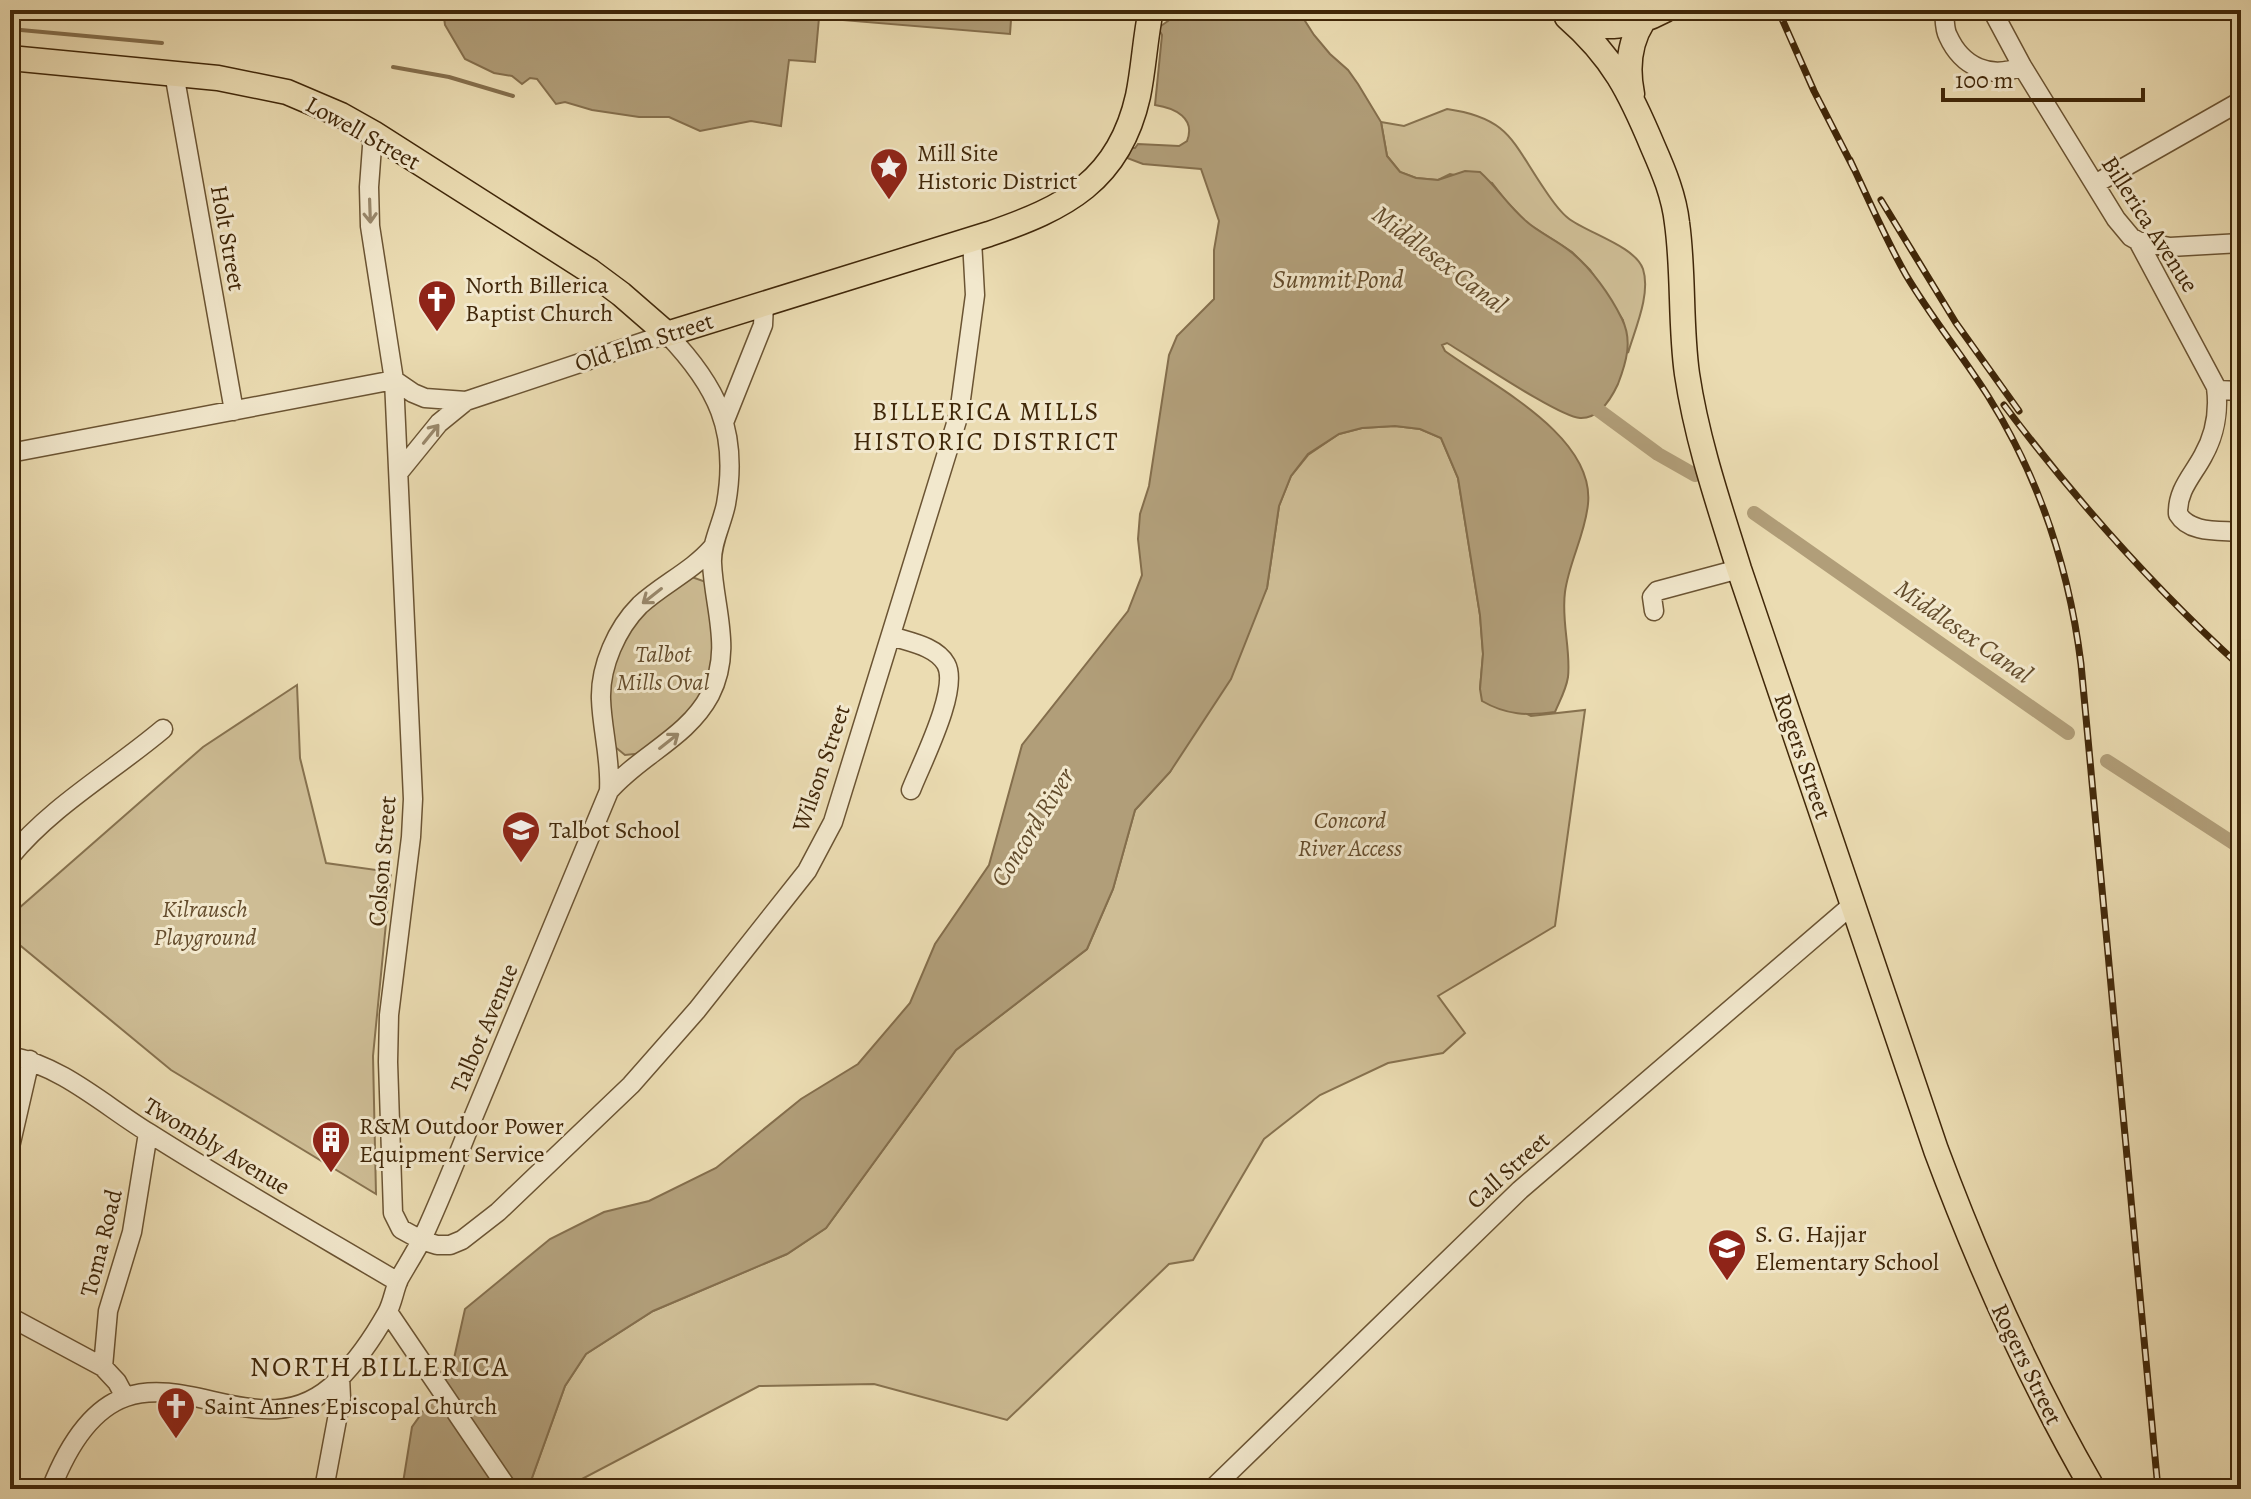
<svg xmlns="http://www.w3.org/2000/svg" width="2251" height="1499" font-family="Alegreya,serif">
<rect width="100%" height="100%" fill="#ebdcb2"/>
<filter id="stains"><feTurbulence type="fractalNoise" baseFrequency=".0025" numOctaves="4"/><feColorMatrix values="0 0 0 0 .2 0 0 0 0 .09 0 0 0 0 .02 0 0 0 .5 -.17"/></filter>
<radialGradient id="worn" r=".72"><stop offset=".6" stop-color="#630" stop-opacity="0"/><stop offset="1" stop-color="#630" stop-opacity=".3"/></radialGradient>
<path fill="#cebd95" stroke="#87724f" stroke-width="2" d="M 1447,109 C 1510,118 1512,142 1545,190 C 1551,199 1559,211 1568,218 C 1587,233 1635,246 1643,269 C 1651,294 1635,329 1628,353 L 1623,320 L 1590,270 L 1572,252 L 1527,223 L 1506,201 L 1492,183 L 1450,174 L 1438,180 L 1416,178 L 1400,172 L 1387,156 L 1381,122 L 1404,126 Z
M 1395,426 L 1420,429 L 1441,438 L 1458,478 L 1480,615 L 1483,654 L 1480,689 L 1531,716 L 1585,710 L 1555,926 L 1438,996 L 1465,1033 L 1443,1053 L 1388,1063 L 1320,1095 L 1264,1139 L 1193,1260 L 1169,1264 L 1007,1420 L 874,1384 L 759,1386 L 563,1489 L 528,1489 L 565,1386 L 586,1354 L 653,1311 L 787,1254 L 826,1228 L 956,1050 L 1087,949 L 1113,889 L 1135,810 L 1170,772 L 1267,588 L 1279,506 L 1291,476 L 1308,455 L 1339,434 L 1362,428 Z
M 689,576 L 706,582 L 716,593 L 711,692 L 644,753 L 625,755 L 614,746 L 602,715 L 619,632 Z
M 297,685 L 300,758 L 326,863 L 391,872 L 373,1056 L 376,1194 L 171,1070 L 10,937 L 10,916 L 203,747 Z"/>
<path fill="#b19e79" stroke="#846e4c" stroke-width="2" d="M 443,10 L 1026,10 L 1025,18 L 1011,20 L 1010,34 L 819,18 L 815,62 L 789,60 L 781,126 L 751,121 L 700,131 L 669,117 L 639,117 L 592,110 L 565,102 L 556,104 L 537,79 L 530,78 L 522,84 L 512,76 L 494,73 L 465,59 L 445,25 Z
M 1118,10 L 1298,10 L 1314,35 L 1330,54 L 1348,70 L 1358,84 L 1381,122 L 1387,156 L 1400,172 L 1416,178 L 1438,180 L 1465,171 L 1480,172 C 1497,187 1508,206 1526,221 C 1539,233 1557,240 1571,252 C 1591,268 1611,296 1622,319 C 1633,341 1626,363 1618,384 C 1611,399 1599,419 1580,418 C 1559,417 1471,357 1447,343 L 1442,345 L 1445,351 C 1493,386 1595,436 1588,504 C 1585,535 1569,562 1565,592 C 1561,621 1571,650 1568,677 C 1566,690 1560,700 1555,712 C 1528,716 1506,715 1482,701 L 1480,689 L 1483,654 L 1480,615 L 1458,478 L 1441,438 L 1420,429 L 1395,426 L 1362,428 L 1339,434 L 1308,454 L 1291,476 L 1279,506 L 1267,588 L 1231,679 L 1170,772 L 1135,810 L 1113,889 L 1087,949 L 956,1050 L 826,1228 L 787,1254 L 653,1311 L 586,1354 L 565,1386 L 528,1489 L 402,1489 L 412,1427 L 451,1372 L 465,1309 L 550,1239 L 604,1212 L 649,1201 L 716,1168 L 801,1099 L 858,1064 L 910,1003 L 935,944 L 989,865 L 1022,745 L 1128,611 L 1142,575 L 1138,539 L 1140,514 L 1149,486 L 1169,355 L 1177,336 L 1214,299 L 1214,250 L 1219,221 L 1201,169 L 1143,164 L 1127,158 L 1131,148 L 1135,148 L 1138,144 L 1179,146 L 1187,141 C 1196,118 1175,108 1155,105 L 1162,35 L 1158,28 L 1168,21 L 1166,16 L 1159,21 Z"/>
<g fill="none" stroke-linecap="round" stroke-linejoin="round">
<path stroke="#846e4c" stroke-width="4" d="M 10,29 L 162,43
M 393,67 L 449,77 L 513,96"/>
<path stroke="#b19e79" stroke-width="14" d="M 1586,401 L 1658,454 L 1695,475
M 1754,513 L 2068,733
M 2107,761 L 2241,848"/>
<defs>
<path id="minor" d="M 1944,10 C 1945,18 1944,29 1948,36 C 1962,67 1991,80 2022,66
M 1992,10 L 2022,66 L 2116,219 L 2131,237 L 2138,241 L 2216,387 C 2219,410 2215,435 2203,456 C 2193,475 2177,490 2178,514 C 2190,534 2220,530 2241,532
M 174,73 L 234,411
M 373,133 L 369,187 L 370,226 L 394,380 L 413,799 L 411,837 L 389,1015 L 388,1062 L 393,1213 L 401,1229 L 421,1240 L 437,1245 L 450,1245 L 462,1240 L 498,1212 L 631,1085 L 697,1010 L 807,871 L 833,822 L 959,414 L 975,295 L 972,240
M 2095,184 L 2241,101
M 2138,241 L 2170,247 L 2241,243
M 2217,390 L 2241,391
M 725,420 L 763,325 L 764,304
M 10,453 L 394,380 L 413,393 L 425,398 L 466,401 L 667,334 C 717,386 739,431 726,504 C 722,524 711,543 712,563 C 714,609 733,650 710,695 C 687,738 640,755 609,791
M 400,471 L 439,423 L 466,401
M 1654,611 L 1652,597 L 1657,591 L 1739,569
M 891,636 C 909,642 936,646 946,664 C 960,689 921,764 911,790
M 10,857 C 53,805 112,772 163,729
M 10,1056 C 62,1066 105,1106 149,1133 C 231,1185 315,1233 398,1282
M 10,1147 L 30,1060
M 388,1312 L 508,1489
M 10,1317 L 103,1367 L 117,1382 L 125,1397
M 103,1367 L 108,1311 L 132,1232 L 148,1133
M 51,1489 C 128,1291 244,1474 337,1381 C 355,1363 374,1336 387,1313 C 393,1302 394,1290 399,1279 C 407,1265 416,1251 423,1237 C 440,1200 455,1163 470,1125 C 516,1014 563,902 609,791 C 611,759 602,730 601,699 C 600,666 617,628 640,605 C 663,584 692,571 712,548
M 324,1489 L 341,1398 L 340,1377
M 1212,1489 L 1520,1190 L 1852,905"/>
<path id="major" d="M 1567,17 C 1613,57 1630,92 1653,147 C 1664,172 1674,196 1677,223 C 1684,273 1680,324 1687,374 C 1697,441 1719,505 1739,569 L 1936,1150 C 1980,1268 2030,1380 2093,1489
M 1570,18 C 1604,32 1633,27 1665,10
M 10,58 L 218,78 L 287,92 L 341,115 L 373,133 L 590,271 L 621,294 L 667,334 L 989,234 C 1065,208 1119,181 1138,96 C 1144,67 1145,38 1151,10
M 1632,94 C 1627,69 1629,43 1643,21"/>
</defs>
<use href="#minor" stroke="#6b5433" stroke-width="21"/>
<use href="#major" stroke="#402709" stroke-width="27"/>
<use href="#minor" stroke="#f2e8cd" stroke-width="18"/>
<use href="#major" stroke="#ebdcb2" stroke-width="24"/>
<defs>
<path id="rail" d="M 1778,10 L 1814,91 L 1854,169
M 1850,160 C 1868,198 1885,238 1906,275 C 1931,317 1962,355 1988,396 C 2040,479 2069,568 2081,664 L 2158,1489
M 1881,200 L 1956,323 L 2019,411
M 2004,405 C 2075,499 2153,587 2241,667"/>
</defs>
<use href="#rail" stroke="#402709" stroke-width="7"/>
<use href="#rail" stroke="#f2e8cd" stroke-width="4" stroke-dasharray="12" stroke-linecap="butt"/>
</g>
<defs><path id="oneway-shaft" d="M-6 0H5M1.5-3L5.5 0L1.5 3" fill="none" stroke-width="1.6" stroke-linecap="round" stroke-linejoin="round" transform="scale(2)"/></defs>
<g stroke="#99886b">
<use href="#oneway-shaft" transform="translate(370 211) rotate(88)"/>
<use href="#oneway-shaft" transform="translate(431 434) rotate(-51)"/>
<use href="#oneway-shaft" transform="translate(652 596) rotate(142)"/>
<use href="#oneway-shaft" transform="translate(669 741) rotate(-38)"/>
</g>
<defs>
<symbol id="sight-pin" viewBox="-11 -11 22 30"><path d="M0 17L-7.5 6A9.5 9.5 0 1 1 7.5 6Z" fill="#8f2418" stroke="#f2e8cd"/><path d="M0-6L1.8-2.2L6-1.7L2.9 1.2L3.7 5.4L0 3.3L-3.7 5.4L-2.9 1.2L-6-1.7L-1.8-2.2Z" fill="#fff"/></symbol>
<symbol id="church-pin" viewBox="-11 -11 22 30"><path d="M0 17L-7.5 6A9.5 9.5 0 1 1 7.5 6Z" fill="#8f2418" stroke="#f2e8cd"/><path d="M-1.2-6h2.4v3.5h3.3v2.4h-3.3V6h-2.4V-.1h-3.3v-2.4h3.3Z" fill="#fff"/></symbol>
<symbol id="school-pin" viewBox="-11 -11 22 30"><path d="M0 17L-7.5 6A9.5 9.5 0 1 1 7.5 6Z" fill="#8f2418" stroke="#f2e8cd"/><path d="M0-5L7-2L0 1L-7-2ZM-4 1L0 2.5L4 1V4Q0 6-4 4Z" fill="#fff"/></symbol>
<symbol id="building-pin" viewBox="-11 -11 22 30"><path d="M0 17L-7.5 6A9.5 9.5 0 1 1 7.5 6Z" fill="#8f2418" stroke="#f2e8cd"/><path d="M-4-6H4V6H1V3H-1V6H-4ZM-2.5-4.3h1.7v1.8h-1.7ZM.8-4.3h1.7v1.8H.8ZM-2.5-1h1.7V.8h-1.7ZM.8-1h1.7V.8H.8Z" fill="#fff"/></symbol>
</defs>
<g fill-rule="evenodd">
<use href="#sight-pin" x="867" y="145" width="44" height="60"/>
<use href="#church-pin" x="415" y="277" width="44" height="60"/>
<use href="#school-pin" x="499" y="808" width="44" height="60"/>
<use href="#building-pin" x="309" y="1118" width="44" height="60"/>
<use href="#school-pin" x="1705" y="1226" width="44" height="60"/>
<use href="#church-pin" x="154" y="1384" width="44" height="60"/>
</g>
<g text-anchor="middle" stroke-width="6" stroke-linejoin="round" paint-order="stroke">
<g font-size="24" fill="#402709" stroke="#f2e8cd">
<text transform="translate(363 133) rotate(29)" y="8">Lowell Street</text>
<text transform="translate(2150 224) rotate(57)" y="8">Billerica Avenue</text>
<text transform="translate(228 238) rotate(80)" y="8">Holt Street</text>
<text transform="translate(644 342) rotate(-18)" y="8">Old Elm Street</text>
<text transform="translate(1803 756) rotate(71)" y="8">Rogers Street</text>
<text transform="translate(821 768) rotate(-71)" y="8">Wilson Street</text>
<text transform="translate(382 861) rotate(-85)" y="8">Colson Street</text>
<text transform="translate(484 1028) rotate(-67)" y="8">Talbot Avenue</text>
<text transform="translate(217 1146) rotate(31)" y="8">Twombly Avenue</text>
<text transform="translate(1508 1170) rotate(-42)" y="8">Call Street</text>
<text transform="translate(101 1243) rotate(-76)" y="8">Toma Road</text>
<text transform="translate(2027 1364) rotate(64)" y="8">Rogers Street</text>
</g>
<g font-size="24" fill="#402709" stroke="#f2e8cd" text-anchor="start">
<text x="917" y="161">Mill Site<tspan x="917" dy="28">Historic District</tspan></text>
<text x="465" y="293">North Billerica<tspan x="465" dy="28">Baptist Church</tspan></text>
<text x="549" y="838">Talbot School</text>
<text x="359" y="1134">R&amp;M Outdoor Power<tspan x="359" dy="28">Equipment Service</tspan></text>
<text x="1755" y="1242">S. G. Hajjar<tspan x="1755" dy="28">Elementary School</tspan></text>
<text x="204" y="1414">Saint Annes Episcopal Church</text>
</g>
<g font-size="24" font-style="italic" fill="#644c2c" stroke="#f2e8cd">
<text x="663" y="662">Talbot<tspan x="663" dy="28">Mills Oval</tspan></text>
<text x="1350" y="828">Concord<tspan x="1350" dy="28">River Access</tspan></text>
<text x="205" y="917">Kilrausch<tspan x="205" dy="28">Playground</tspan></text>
</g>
<g font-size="26" font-style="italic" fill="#624b2b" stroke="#f2e8cd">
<text transform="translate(1440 259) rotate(37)" y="9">Middlesex Canal</text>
<text x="1338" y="288">Summit Pond</text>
<text transform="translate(1964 631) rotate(35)" y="9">Middlesex Canal</text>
<text transform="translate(1032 827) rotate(-58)" y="9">Concord River</text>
</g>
<g font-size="26" letter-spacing="2" fill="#402709" stroke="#f2e8cd">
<text x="986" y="420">BILLERICA MILLS<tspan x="986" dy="30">HISTORIC DISTRICT</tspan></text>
</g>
<g font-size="28" letter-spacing="2" fill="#402709" stroke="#f2e8cd">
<text x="380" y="1376">NORTH BILLERICA</text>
</g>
</g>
<rect width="2251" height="1499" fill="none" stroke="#ebdcb2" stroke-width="40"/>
<rect x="12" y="12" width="2227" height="1475" fill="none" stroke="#402709" stroke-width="4"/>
<rect x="20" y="20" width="2211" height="1459" fill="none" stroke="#402709" stroke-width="2"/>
<path d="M1943 88v12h200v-12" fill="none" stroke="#402709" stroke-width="4"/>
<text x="1955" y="88" font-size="24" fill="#402709" stroke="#f2e8cd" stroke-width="6" paint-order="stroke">100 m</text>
<rect width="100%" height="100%" filter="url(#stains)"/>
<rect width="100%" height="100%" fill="url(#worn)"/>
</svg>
